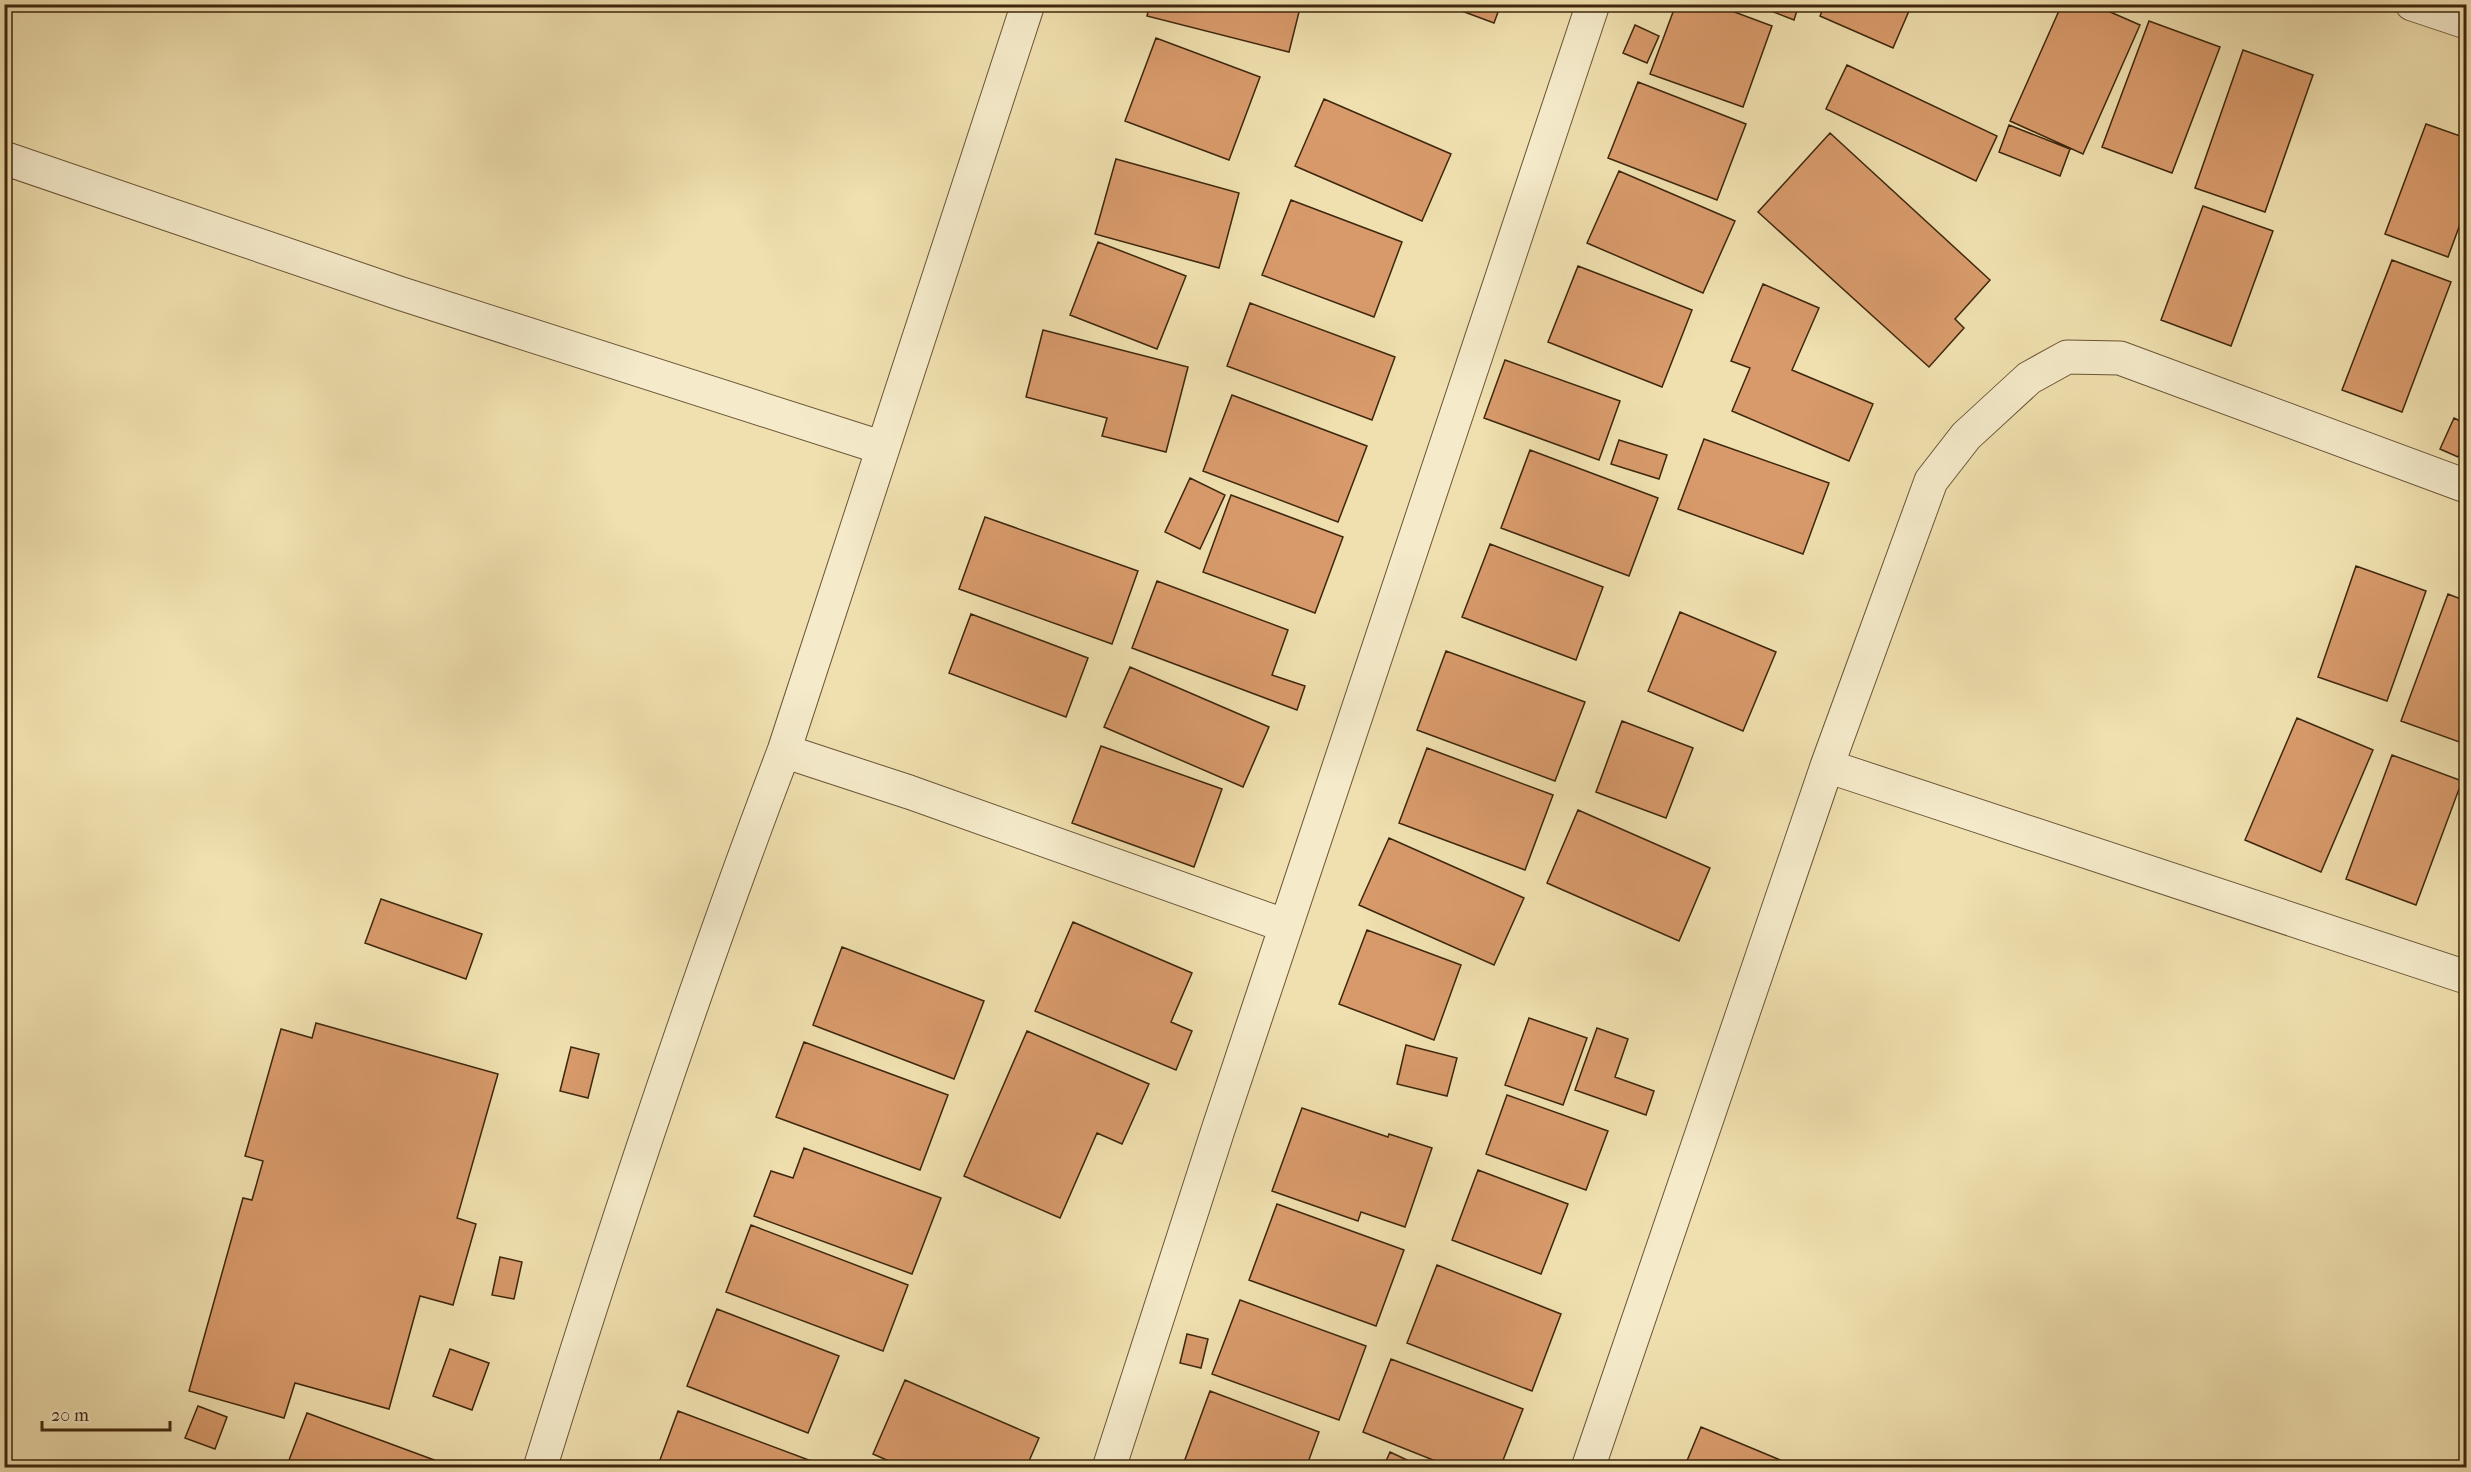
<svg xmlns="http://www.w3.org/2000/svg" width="2471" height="1472" font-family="'IM FELL French Canon',serif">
<rect width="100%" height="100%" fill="#f0e0af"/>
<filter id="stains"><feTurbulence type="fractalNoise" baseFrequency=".00333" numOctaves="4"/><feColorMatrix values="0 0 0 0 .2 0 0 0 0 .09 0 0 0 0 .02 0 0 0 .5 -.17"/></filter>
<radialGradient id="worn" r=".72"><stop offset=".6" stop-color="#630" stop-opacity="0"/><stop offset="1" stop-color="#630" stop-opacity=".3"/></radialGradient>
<path fill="#d89a6b" stroke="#3e270d" stroke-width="1.5" d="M 1150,4 L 1301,4 L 1289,52 L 1147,16 Z
M 1443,4 L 1501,4 L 1494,23 Z
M 1676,4 L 1713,4 L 1772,26 L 1743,107 L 1650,74 Z
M 1753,4 L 1799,4 L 1794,20 Z
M 1825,4 L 1912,4 L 1893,48 L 1820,16 Z
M 2062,4 L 2092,4 L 2140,25 L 2083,154 L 2010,121 Z
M 2149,21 L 2220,47 L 2172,173 L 2102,147 Z
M 1635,25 L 1659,36 L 1647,63 L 1623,53 Z
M 1156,38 L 1260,77 L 1229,160 L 1125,121 Z
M 2243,50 L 2313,75 L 2265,212 L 2195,188 Z
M 1847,65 L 1997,136 L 1976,181 L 1826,109 Z
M 1638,82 L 1746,124 L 1717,200 L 1608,158 Z
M 1324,99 L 1451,154 L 1422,221 L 1295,166 Z
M 2426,124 L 2466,138 L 2466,208 L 2448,257 L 2385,234 Z
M 2009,125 L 2070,149 L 2060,176 L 1999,152 Z
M 1830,133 L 1990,280 L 1955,319 L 1964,328 L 1929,367 L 1758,212 Z
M 1116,159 L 1239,193 L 1219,268 L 1095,234 Z
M 1619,171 L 1735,221 L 1703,293 L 1587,243 Z
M 1291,200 L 1402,242 L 1374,317 L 1262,275 Z
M 2203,206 L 2273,231 L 2231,346 L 2161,320 Z
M 1098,242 L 1186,276 L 1157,349 L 1070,315 Z
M 2392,260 L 2451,282 L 2402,412 L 2342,390 Z
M 1578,266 L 1692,310 L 1662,387 L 1548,342 Z
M 1763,284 L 1819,308 L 1792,370 L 1873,404 L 1849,461 L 1732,411 L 1750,368 L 1731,361 Z
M 1250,303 L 1395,357 L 1372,420 L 1227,366 Z
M 1043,330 L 1188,367 L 1166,452 L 1102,436 L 1107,418 L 1026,397 Z
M 1505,360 L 1620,401 L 1599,460 L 1484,418 Z
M 1232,395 L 1367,446 L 1338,522 L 1203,471 Z
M 2454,418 L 2466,424 L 2466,440 L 2458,457 L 2440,449 Z
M 1704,439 L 1829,483 L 1803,554 L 1678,509 Z
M 1619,440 L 1667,455 L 1659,479 L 1611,464 Z
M 1530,450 L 1658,498 L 1629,576 L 1501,528 Z
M 1190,478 L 1225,495 L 1200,549 L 1165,532 Z
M 1231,495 L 1343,537 L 1315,613 L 1203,572 Z
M 985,517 L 1138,571 L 1112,644 L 959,589 Z
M 1490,544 L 1603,587 L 1576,660 L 1462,617 Z
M 2356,566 L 2426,591 L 2387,701 L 2318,677 Z
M 1157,581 L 1288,630 L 1272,675 L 1305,686 L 1297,710 L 1132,648 Z
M 2448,594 L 2466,601 L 2465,744 L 2401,721 Z
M 1680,612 L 1776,652 L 1743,731 L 1648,691 Z
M 971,614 L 1088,658 L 1066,717 L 949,673 Z
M 1446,651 L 1585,702 L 1555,781 L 1417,730 Z
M 1130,667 L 1269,727 L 1243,787 L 1104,727 Z
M 2297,718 L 2373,750 L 2321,872 L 2245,840 Z
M 1622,721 L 1693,748 L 1666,818 L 1596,792 Z
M 1101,746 L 1222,789 L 1194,867 L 1072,823 Z
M 1427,748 L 1553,795 L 1525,870 L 1399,823 Z
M 2392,755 L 2462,781 L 2416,905 L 2346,879 Z
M 1578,810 L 1710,868 L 1679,941 L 1547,883 Z
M 1389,838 L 1524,898 L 1494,965 L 1359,905 Z
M 381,899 L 482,934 L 466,979 L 365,943 Z
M 1073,922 L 1192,973 L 1171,1022 L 1192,1031 L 1176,1070 L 1035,1011 Z
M 1367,930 L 1461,965 L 1434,1040 L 1339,1004 Z
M 842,947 L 984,1001 L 954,1079 L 813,1025 Z
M 1529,1018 L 1587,1038 L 1563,1105 L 1505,1085 Z
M 316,1023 L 498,1074 L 457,1218 L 476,1224 L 453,1305 L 420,1296 L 389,1409 L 295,1383 L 284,1418 L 189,1391 L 243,1198 L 252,1200 L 263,1161 L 245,1156 L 281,1029 L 312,1038 Z
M 1597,1028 L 1628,1039 L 1615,1077 L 1654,1091 L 1646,1115 L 1575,1090 Z
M 1027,1031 L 1149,1084 L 1122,1144 L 1097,1133 L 1060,1218 L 964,1176 Z
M 804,1042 L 948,1095 L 920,1170 L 776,1117 Z
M 1406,1045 L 1457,1058 L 1447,1096 L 1397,1084 Z
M 571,1047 L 599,1054 L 588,1098 L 560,1091 Z
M 1507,1095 L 1608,1131 L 1586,1190 L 1486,1154 Z
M 1302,1108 L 1388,1137 L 1389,1134 L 1432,1148 L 1405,1227 L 1361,1212 L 1358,1221 L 1272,1191 Z
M 804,1148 L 941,1198 L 912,1274 L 754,1216 L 771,1171 L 793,1178 Z
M 1478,1170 L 1568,1204 L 1541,1274 L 1452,1240 Z
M 1277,1204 L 1404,1250 L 1376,1326 L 1249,1280 Z
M 751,1225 L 908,1285 L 883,1351 L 726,1292 Z
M 500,1257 L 522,1262 L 514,1299 L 492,1295 Z
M 1437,1265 L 1561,1314 L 1532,1391 L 1407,1343 Z
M 1240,1300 L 1366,1346 L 1339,1420 L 1212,1374 Z
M 717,1309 L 839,1356 L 808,1433 L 687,1386 Z
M 1187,1334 L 1208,1339 L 1201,1368 L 1180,1363 Z
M 450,1349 L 489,1363 L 472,1410 L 433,1396 Z
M 1391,1359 L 1523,1409 L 1500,1468 L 1453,1468 L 1363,1432 Z
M 905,1380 L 1039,1438 L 1026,1468 L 905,1468 L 873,1454 Z
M 1210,1391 L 1319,1432 L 1306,1468 L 1189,1468 L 1183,1465 Z
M 198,1406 L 227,1417 L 215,1449 L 185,1438 Z
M 678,1411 L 830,1468 L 657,1468 Z
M 307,1413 L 437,1461 L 435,1468 L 286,1468 Z
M 1701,1427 L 1797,1467 L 1796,1468 L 1684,1468 Z
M 1390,1452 L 1424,1468 L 1383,1468 Z"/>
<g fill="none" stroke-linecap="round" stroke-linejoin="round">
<defs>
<path id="minor" d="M 2412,4 L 2466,22
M 4,158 L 399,293 L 883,448
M 784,751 L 1028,4
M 1827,766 L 2466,977
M 540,1468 C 615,1226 694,987 784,751 L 909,792 L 1286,926
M 1109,1468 L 1218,1130 L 1593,4
M 1588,1468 L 1827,766 L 1931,481 L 1966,436 L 2029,378 L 2067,357 L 2120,358 L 2466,486"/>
</defs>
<use href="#minor" stroke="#6a5536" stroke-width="35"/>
<use href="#minor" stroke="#f5ebcb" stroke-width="33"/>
</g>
<rect width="2471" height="1472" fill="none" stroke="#f0e0af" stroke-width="24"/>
<rect x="6" y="6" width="2459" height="1460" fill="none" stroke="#3e270d" stroke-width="3"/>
<rect x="12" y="12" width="2447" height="1448" fill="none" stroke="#3e270d" stroke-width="1.5"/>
<path d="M42 1421v9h128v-9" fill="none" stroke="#3e270d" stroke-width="3"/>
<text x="51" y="1421" font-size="18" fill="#3e270d" stroke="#f5ebcb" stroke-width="4.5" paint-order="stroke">20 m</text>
<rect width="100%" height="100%" filter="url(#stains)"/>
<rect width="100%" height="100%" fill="url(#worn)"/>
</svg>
